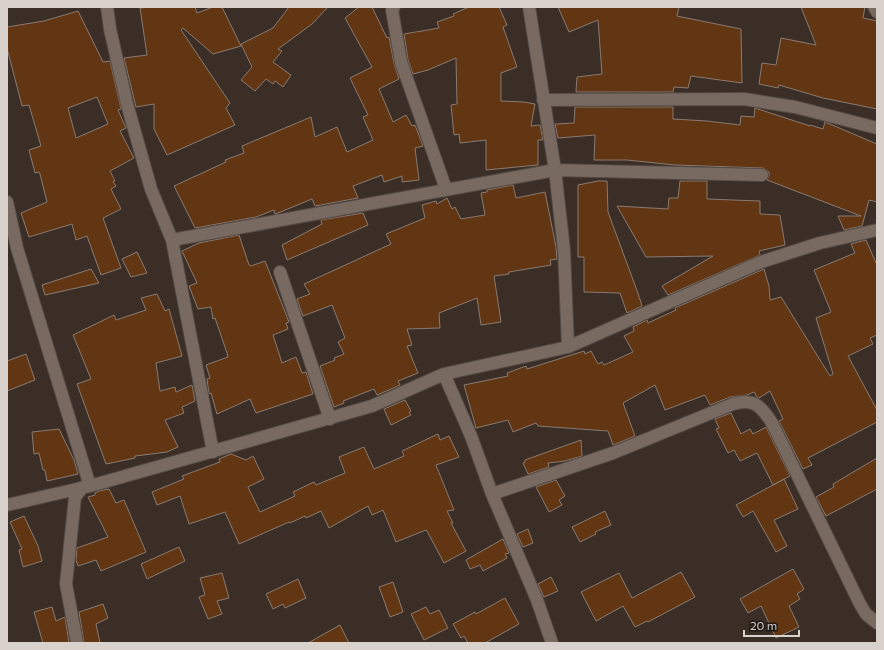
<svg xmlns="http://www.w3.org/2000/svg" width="884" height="650" font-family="Commissioner,sans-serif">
<rect width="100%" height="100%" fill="#3a2e27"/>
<path fill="#623513" stroke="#897b72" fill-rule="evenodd" d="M 152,7 L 195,7 L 197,13 L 213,7 L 222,7 L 241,46 L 213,54 L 183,28 L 181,30 L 230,103 L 226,108 L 235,125 L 167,155 L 154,129 L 154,104 L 136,107 L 124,58 L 147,55 L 140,8 Z
M 289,7 L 328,7 L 312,24 L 278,49 L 282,51 L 273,62 L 291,75 L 283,87 L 275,81 L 273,84 L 266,79 L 255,91 L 241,80 L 252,67 L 241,44 L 273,28 Z
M 359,7 L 372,7 L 387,38 L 389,37 L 394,63 L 399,79 L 379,89 L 393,122 L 406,115 L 412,126 L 415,125 L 423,146 L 415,148 L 419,180 L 402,182 L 402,176 L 384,182 L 382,175 L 353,186 L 358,198 L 315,206 L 312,199 L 278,213 L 275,214 L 274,210 L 256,217 L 195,228 L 174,186 L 226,162 L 225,160 L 244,153 L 242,146 L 311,117 L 315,137 L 337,127 L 347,152 L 373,140 L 363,117 L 368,115 L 350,78 L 372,67 L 345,18 Z
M 469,7 L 499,7 L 507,25 L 503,27 L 517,67 L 501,73 L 501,101 L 524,102 L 535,104 L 531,126 L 540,125 L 543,140 L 538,140 L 538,165 L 486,170 L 486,140 L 460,143 L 459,134 L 454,135 L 451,105 L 457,104 L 456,58 L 428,70 L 413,74 L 408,60 L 404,34 L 439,28 L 437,22 L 454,16 L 453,14 Z
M 558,7 L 679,7 L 677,16 L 741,29 L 742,83 L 691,76 L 688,88 L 674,87 L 673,92 L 576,92 L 577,77 L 602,74 L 598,20 L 569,32 Z
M 801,7 L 865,7 L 863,18 L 877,21 L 877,109 L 823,98 L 779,85 L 778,88 L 759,84 L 762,63 L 776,65 L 781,38 L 816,45 Z
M 78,11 L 103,62 L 110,61 L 121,109 L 118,110 L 126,128 L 120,131 L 134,158 L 110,171 L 115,181 L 113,182 L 116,186 L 111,189 L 121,209 L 103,218 L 121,268 L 101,275 L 87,236 L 76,240 L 72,224 L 29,237 L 21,213 L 47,202 L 40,174 L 39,172 L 35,173 L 29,150 L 41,146 L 29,105 L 22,106 L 7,48 L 7,27 L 44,21 ZM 97,97 L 108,124 L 76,138 L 68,108 Z
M 575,107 L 673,107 L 673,119 L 707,121 L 740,125 L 741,116 L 754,117 L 755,108 L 810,126 L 810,125 L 823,129 L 825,122 L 877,144 L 877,202 L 869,200 L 862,226 L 844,230 L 838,216 L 861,216 L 767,180 L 769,176 L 769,172 L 763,168 L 675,165 L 627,160 L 594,160 L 595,135 L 558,138 L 555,124 L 574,123 Z
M 598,181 L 607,181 L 608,212 L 639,296 L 639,299 L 640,299 L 642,306 L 627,313 L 620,293 L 584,292 L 584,257 L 578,257 L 578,185 Z
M 680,181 L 707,181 L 707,199 L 760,201 L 760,214 L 780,215 L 785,245 L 759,251 L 760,255 L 668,295 L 662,286 L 713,256 L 646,257 L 617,206 L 668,209 L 669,198 L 678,198 Z
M 513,185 L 516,198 L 545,192 L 556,247 L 557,259 L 550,260 L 551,265 L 509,272 L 509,274 L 494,276 L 501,322 L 481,325 L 477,298 L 439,313 L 440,328 L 407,329 L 412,345 L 407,346 L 418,373 L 398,381 L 400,385 L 398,386 L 377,395 L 374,389 L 343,401 L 344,403 L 334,407 L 320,366 L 335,360 L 334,358 L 344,354 L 338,342 L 345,338 L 332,305 L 303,316 L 297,299 L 310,294 L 304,284 L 391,244 L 386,234 L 425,218 L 422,205 L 436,201 L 437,204 L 447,198 L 452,209 L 455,207 L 461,219 L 485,215 L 481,193 L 487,192 L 487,190 Z
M 363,213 L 368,225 L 287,260 L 282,245 L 322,224 L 321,220 Z
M 239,235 L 249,265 L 250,265 L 251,266 L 265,261 L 289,322 L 286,323 L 288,329 L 273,335 L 282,363 L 296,357 L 302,373 L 306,372 L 313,394 L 256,413 L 250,399 L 217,414 L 211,393 L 209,394 L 207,379 L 210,378 L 206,365 L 228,357 L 227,353 L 215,318 L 213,319 L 211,307 L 198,309 L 189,286 L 197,283 L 182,251 L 199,243 Z
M 866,240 L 877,265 L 877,335 L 870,338 L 873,344 L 848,356 L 877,410 L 877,422 L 808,458 L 812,465 L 803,469 L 779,421 L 783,419 L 770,391 L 759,398 L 757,397 L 754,392 L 747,395 L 730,397 L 710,405 L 705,395 L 665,410 L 655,385 L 623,403 L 635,436 L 613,445 L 608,431 L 538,426 L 536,423 L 513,432 L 508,420 L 476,428 L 464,385 L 508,376 L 507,373 L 526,366 L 527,369 L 584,351 L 585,354 L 591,351 L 598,364 L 602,362 L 604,365 L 633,352 L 624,336 L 634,331 L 633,327 L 647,320 L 648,323 L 676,310 L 675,308 L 764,269 L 769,286 L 770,300 L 781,297 L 830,376 L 833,374 L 816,318 L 831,312 L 814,270 L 855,253 L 851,244 Z
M 137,252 L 147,273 L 131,277 L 122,259 Z
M 91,269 L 99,283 L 45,295 L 42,285 Z
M 157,294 L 165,311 L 169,309 L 182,356 L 156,363 L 160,391 L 175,387 L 176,392 L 192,385 L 195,401 L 182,407 L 184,413 L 165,420 L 178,447 L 167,452 L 135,456 L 135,458 L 106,464 L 77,384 L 91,379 L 73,335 L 114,315 L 116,320 L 146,310 L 141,298 Z
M 26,354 L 35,380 L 7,391 L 7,361 Z
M 405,400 L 411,411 L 409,412 L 411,415 L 391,425 L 384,409 Z
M 731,413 L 741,434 L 750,429 L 753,434 L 766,427 L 790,476 L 773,485 L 757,453 L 740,461 L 734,450 L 728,453 L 716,429 L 719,428 L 715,419 Z
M 59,429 L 74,460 L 78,474 L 47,481 L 45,470 L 43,470 L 39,453 L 34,454 L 32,432 Z
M 438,434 L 440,440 L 449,436 L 459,457 L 436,465 L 454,510 L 447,511 L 453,523 L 451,523 L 466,551 L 444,563 L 427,531 L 426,530 L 396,542 L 383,510 L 372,515 L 368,506 L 329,528 L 321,511 L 306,518 L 305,516 L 290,523 L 289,522 L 239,544 L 225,512 L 189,524 L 180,496 L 157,505 L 152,492 L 184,479 L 182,476 L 220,462 L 219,459 L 231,454 L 246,460 L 253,456 L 264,479 L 248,487 L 260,512 L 295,496 L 293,492 L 314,482 L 316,485 L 345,473 L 339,457 L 364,447 L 374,469 L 404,456 L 402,451 Z
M 581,440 L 582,456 L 565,461 L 548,463 L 549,467 L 528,474 L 523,463 L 525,462 L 525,460 Z
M 877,458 L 877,489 L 826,516 L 816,497 L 834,487 L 833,484 Z
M 784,479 L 798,509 L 774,520 L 787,546 L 776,552 L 753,511 L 743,517 L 736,505 Z
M 556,480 L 565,496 L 559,500 L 562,505 L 549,512 L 536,487 Z
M 109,489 L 116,503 L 124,500 L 146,552 L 101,571 L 96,560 L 78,566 L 76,560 L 77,548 L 108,537 L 88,497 L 95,495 L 95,493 L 99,491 Z
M 605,511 L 611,525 L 595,532 L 596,534 L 580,542 L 572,527 Z
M 24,516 L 38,546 L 42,561 L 23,567 L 19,550 L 22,549 L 10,522 Z
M 528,529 L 533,543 L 523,547 L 517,534 Z
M 503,539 L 509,553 L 505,554 L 507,558 L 483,571 L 480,565 L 470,569 L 466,560 Z
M 179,547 L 185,561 L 147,579 L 141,564 Z
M 793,569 L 804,589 L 797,594 L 800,599 L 789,606 L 799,627 L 776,638 L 761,606 L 748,613 L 740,599 Z
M 681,572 L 695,597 L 648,622 L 647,621 L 635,627 L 623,606 L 596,621 L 581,592 L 619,573 L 632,598 Z
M 222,573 L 229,598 L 217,601 L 222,614 L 208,619 L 199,597 L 205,595 L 200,578 Z
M 551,577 L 558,591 L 544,597 L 538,584 Z
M 298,579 L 306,598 L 285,608 L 283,604 L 273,609 L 266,594 Z
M 393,582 L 403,612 L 390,617 L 379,587 Z
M 505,598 L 519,624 L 485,643 L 468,643 L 464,636 L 461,638 L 453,624 L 475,612 L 476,614 Z
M 103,604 L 108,618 L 96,624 L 100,643 L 84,643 L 79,612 Z
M 52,607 L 56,621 L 65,617 L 69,643 L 43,643 L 34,612 Z
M 426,607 L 430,614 L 439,610 L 448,628 L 424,640 L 411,614 Z
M 340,625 L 349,643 L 308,643 Z"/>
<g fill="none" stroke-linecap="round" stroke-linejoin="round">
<defs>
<path id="minor" d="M 107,7 L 110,29 L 127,104 L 151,189 L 172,240 L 213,452
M 394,7 L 392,10 L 401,62 L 446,189
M 529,7 L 555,170 L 564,250 L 568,347
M 874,7 L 877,12
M 543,100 L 744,99 L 795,107 L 877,128
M 7,202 L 17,248 L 90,486
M 172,240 L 555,170 L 762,175
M 280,272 L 330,419
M 444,374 L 471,436 L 492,494 L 537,600 L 552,643
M 492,494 L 613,453 L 733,404 C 754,398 761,406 772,423 L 860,604 L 866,614 L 877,623
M 7,505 L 90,486 L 372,406 L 444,374 L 568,347 L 761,262 L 820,243 L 877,230
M 77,643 L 66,584 L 75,497 L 83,487"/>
</defs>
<use href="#minor" stroke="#554a45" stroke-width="14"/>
<use href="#minor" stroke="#786a61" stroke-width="12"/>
</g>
<rect width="884" height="650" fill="none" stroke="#d9d1cc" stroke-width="16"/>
<path d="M744 630v6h55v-6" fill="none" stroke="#d9d1cc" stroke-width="2"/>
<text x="750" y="630" font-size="12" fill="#d9d1cc" stroke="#1d1814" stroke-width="3" paint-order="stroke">20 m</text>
</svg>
